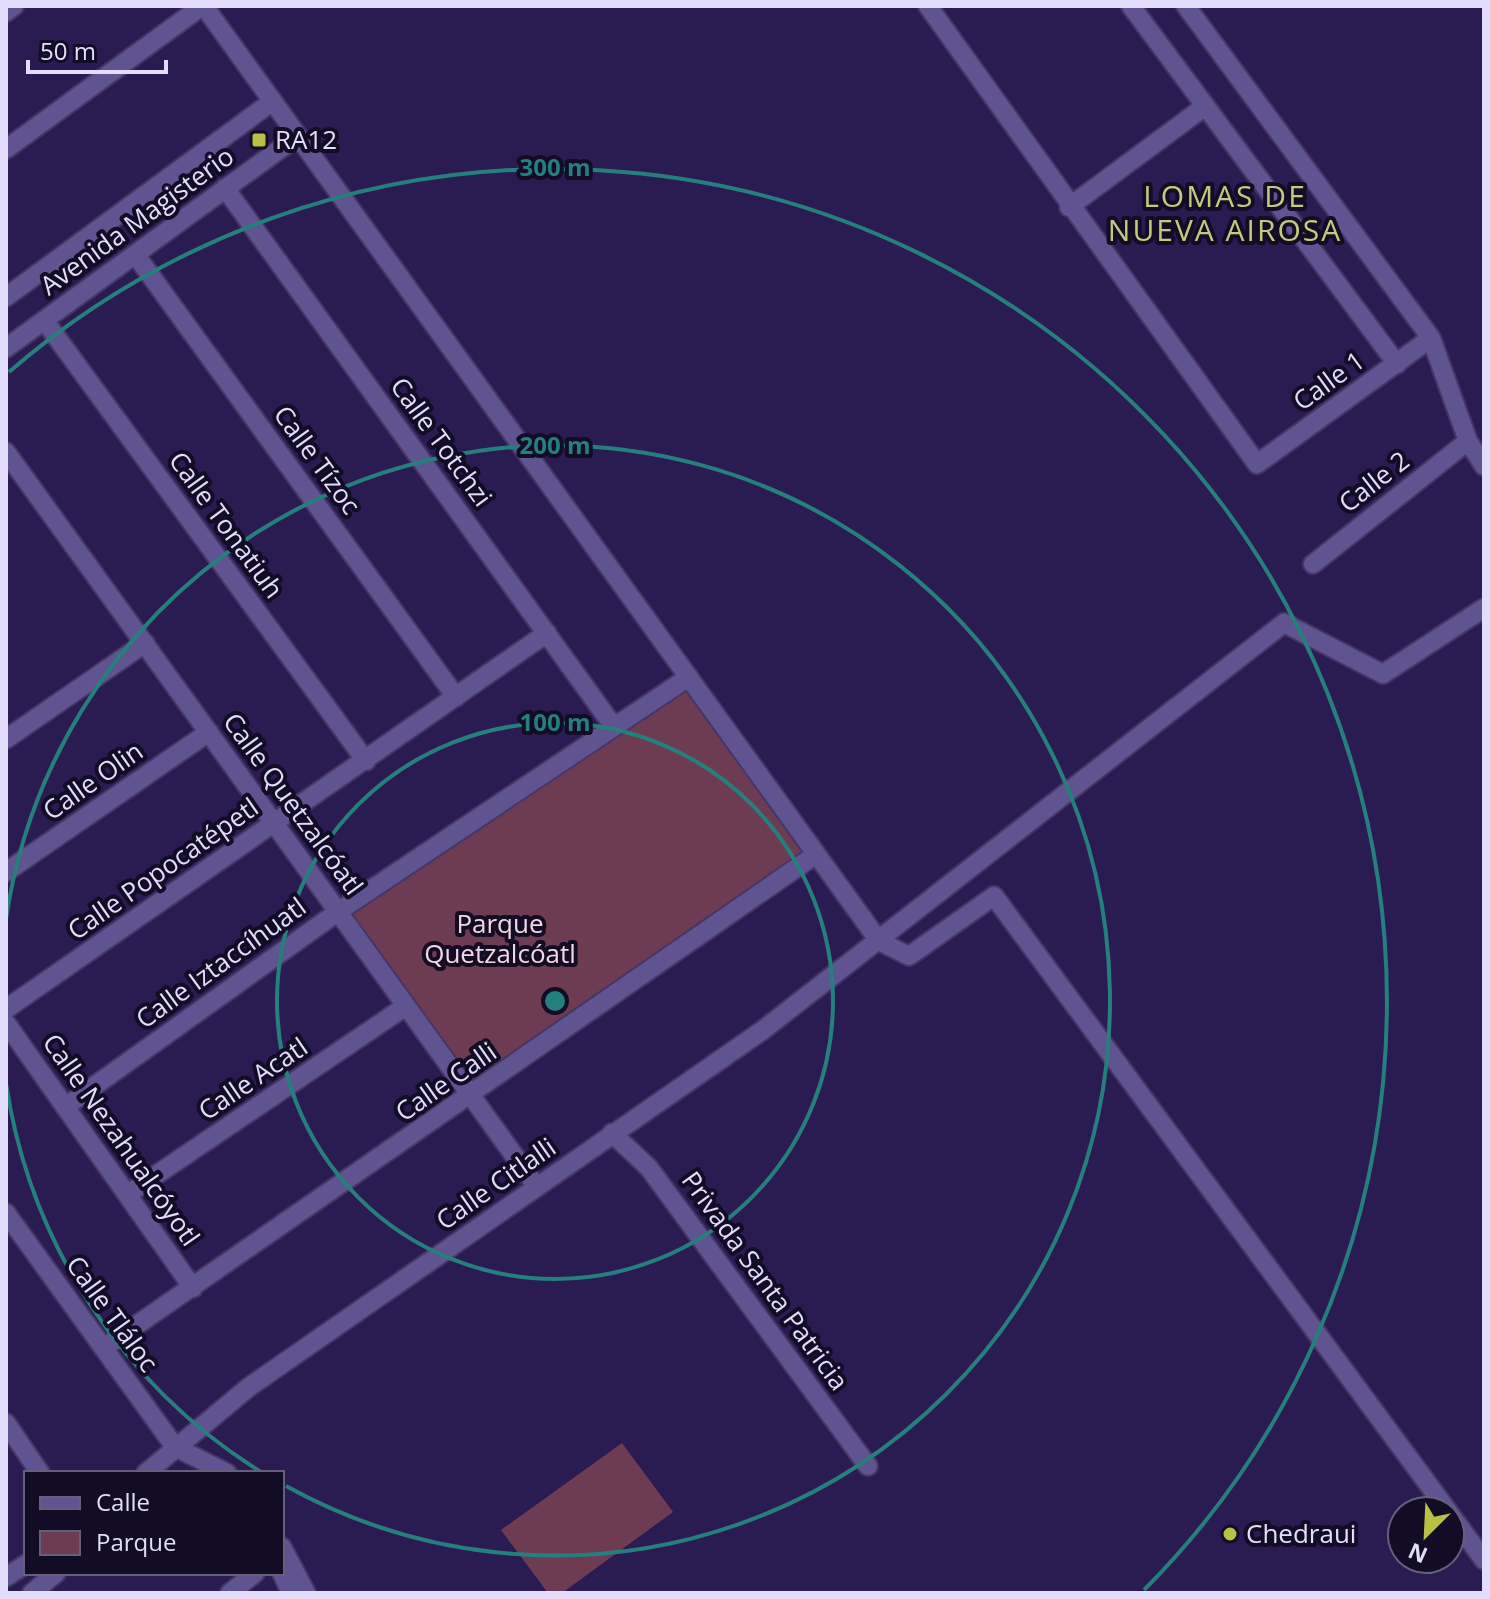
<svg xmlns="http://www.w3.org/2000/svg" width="1490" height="1599" font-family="'Open Sans',sans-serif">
<rect width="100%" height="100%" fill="#2b1b53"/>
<path fill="#6d3c52" d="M 688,683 L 808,855 L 474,1089 L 348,912 Z
M 622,1443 L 673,1512 L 562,1593 L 548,1593 L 501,1530 Z"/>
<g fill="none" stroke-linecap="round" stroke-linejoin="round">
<defs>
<path id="minor" d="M 204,6 L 879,941 L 909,956 L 994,896 L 1448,1511
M 928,6 L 1257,464 L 1431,338
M 1131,6 L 1397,364
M 1186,6 L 1431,338 L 1468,441 L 1484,466
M 6,12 L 14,6
M 6,149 L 202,6
M 225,188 L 614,727
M 1069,207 L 1204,107
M 135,254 L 456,697
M 6,297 L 273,101
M 44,320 L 366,761
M 6,348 L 298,136
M 6,452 L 537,1187
M 1313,564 L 1468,441
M 6,739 L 145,643
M 6,872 L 209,732
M 6,1009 L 547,633
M 6,1023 L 193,1288
M 65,1107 L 339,911 L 689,677
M 612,1133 L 649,1168 L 868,1466
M 128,1194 L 406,1006
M 6,1213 L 175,1447 L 227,1473
M 105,1347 L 815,855
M 6,1423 L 40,1473
M 146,1473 L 249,1387 L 763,1030 L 1284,623 L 1383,674 L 1484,608
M 1450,1514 L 1484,1560
M 282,1547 L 306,1593
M 282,1573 L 291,1593
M 6,1577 L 26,1564
M 32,1593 L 56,1573
M 230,1593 L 255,1573"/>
</defs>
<use href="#minor" stroke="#463666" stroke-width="22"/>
<use href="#minor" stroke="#605391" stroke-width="18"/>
</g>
<g fill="none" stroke="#24807c" stroke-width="4">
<circle cx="555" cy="1001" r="278"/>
<path d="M261 1472A555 555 0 0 1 6 1083M6 919A555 555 0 1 1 286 1486"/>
<path d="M9 372A833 833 0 0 1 1144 1590"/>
</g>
<g fill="#bac045" stroke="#120c25" stroke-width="3">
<rect x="251" y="132" width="16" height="16" rx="4"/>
<circle cx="1230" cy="1534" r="8"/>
</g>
<g text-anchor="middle" stroke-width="8" stroke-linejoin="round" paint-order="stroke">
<g font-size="26" fill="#e1ddfa" stroke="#120c25" text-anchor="start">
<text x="275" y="149">RA12</text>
<text x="1246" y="1543">Chedraui</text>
</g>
<g font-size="26" fill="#e1ddfa" stroke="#120c25">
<text transform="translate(137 221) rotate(-36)" y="9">Avenida Magisterio</text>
<text transform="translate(1329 381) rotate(-36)" y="9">Calle 1</text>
<text transform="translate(441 442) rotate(54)" y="9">Calle Totchzi</text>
<text transform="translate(317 460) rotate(54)" y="9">Calle Tízoc</text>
<text transform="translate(1374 482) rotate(-38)" y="9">Calle 2</text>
<text transform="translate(226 525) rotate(54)" y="9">Calle Tonatiuh</text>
<text transform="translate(93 781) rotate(-35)" y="9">Calle Olin</text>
<text transform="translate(293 804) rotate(54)" y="9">Calle Quetzalcóatl</text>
<text transform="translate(163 869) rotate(-35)" y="9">Calle Popocatépetl</text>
<text transform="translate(221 963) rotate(-36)" y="9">Calle Iztaccíhuatl</text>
<text transform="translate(253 1079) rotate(-34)" y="9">Calle Acatl</text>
<text transform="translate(446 1082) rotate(-35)" y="9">Calle Calli</text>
<text transform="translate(121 1140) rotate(55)" y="9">Calle Nezahualcóyotl</text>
<text transform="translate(496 1184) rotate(-35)" y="9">Calle Citlalli</text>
<text transform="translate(765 1281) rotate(54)" y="9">Privada Santa Patricia</text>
<text transform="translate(112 1314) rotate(54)" y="9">Calle Tláloc</text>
</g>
<g font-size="26" fill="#f1d7e1" stroke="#120c25">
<text x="500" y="933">Parque<tspan x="500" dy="30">Quetzalcóatl</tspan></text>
</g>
<g font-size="30" letter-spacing="2" fill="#c4ca7d" stroke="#120c25">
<text x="1225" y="207">LOMAS DE<tspan x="1225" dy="34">NUEVA AIROSA</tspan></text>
</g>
</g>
<circle cx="555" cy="1001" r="12" fill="#24807c" stroke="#120c25" stroke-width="4"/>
<g font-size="24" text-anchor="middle" font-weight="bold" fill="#24807c" stroke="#120c25" stroke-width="8" stroke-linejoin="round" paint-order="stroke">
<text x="555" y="176">300 m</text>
<text x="555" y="454">200 m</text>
<text x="555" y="731">100 m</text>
</g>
<rect width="1490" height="1599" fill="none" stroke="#e1ddfa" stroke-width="16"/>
<rect x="24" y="1471" width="260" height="104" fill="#120c25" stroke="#65607a" stroke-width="2"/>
<rect x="40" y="1497" width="40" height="12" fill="#605391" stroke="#65607a" stroke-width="2"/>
<text x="96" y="1511" font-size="24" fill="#e1ddfa">Calle</text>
<rect x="40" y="1531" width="40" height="24" fill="#6d3c52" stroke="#65607a" stroke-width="2"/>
<text x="96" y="1551" font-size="24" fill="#e1ddfa">Parque</text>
<g transform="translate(1426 1535) rotate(204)"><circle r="38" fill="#120c25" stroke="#65607a" stroke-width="2"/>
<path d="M0-6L14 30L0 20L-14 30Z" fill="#bac045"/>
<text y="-12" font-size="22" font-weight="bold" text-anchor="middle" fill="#e1ddfa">N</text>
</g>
<path d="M28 60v12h138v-12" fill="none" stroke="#e1ddfa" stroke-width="4"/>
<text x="40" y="60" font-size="24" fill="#e1ddfa" stroke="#120c25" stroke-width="6" paint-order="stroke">50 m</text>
</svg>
